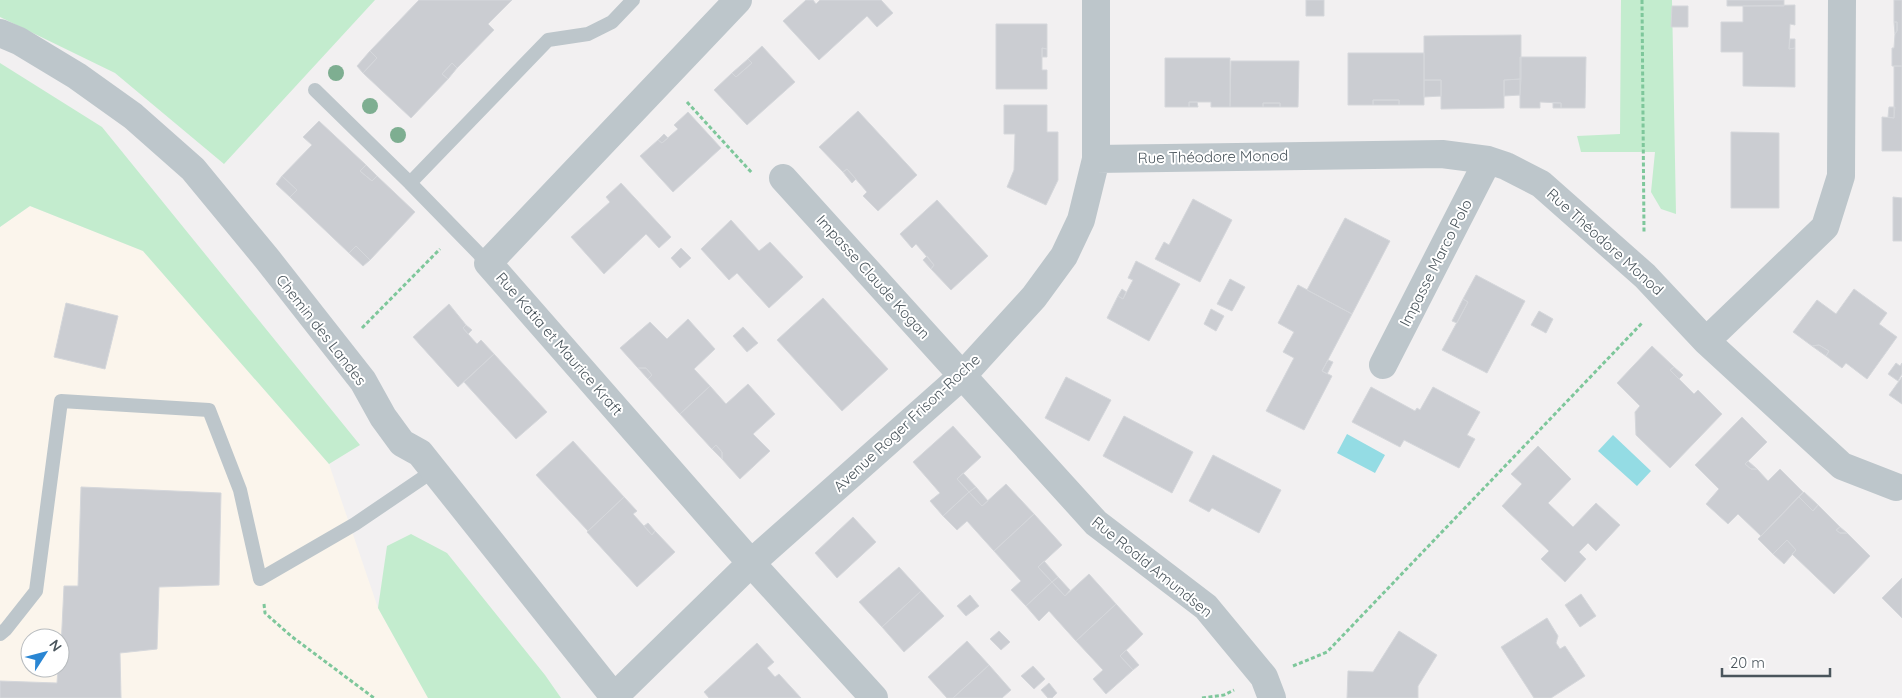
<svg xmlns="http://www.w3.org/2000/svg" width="1902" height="698" font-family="Quicksand,sans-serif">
<rect width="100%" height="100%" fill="#f2f0f1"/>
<path fill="#fbf5ec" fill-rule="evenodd" d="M 30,206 L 143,251 L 329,464 L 378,608 L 428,698 L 0,698 L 0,227 ZM 30,638 L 60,638 L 60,668 L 30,668 Z"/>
<path fill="#c3ecce" d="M 0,0 L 375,0 L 224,164 L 115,73 L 0,17 Z
M 1621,0 L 1672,0 L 1676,214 L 1661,209 L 1651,192 L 1655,152 L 1581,152 L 1577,136 L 1620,134 Z
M 0,63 L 102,127 L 360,445 L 329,464 L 143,251 L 30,206 L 0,227 Z
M 411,534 L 447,553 L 545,675 L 561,698 L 428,698 L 378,608 L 387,546 Z"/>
<path fill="#94dce4" d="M 1347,434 L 1385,455 L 1375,473 L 1337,453 Z
M 1613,435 L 1651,471 L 1637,486 L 1598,451 Z"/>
<path fill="#cbcdd2" stroke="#d5d7db" d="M 419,0 L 512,0 L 488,24 L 494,30 L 457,68 L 452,63 L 442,74 L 448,79 L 411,118 L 363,73 L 377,58 L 370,51 Z
M 806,0 L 813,0 L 816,4 L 820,0 L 881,0 L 893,13 L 877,27 L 867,16 L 819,60 L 783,21 Z
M 1306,0 L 1324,0 L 1324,16 L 1306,16 Z
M 1727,0 L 1784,0 L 1784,6 L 1727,6 Z
M 1894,0 L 1902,0 L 1902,66 L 1892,66 L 1892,48 L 1894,48 L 1895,34 L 1897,31 L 1897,22 L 1894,22 Z
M 1795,5 L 1795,25 L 1790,24 L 1789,49 L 1795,48 L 1795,87 L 1743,86 L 1743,52 L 1721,52 L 1721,22 L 1743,22 L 1743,6 Z
M 1672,6 L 1688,6 L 1688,27 L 1671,27 Z
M 1894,22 L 1897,22 L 1897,31 L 1895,34 Z
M 996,24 L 1047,24 L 1047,49 L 1042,48 L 1042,70 L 1047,70 L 1047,89 L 996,89 Z
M 1521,35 L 1521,79 L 1504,80 L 1504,108 L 1441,109 L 1441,80 L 1424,80 L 1424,36 Z
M 1790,39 L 1795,39 L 1795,48 L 1789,49 Z
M 762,46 L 795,82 L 747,125 L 714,90 L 732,73 L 736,77 L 752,63 L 748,59 Z
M 1042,48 L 1047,49 L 1047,57 L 1042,57 Z
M 370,51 L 377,58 L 363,73 L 357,66 Z
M 1348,53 L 1424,53 L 1424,105 L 1399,105 L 1399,100 L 1373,100 L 1373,105 L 1348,105 Z
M 1520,57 L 1586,57 L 1585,108 L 1561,108 L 1561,103 L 1540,102 L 1540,108 L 1520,108 Z
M 1165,58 L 1230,58 L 1230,107 L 1211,107 L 1211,102 L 1189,102 L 1189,107 L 1165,107 Z
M 748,59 L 752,63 L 736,77 L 732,73 Z
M 1231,61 L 1299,61 L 1298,107 L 1280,107 L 1280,103 L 1263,103 L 1263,107 L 1230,107 Z
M 452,63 L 457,68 L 448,79 L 442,74 Z
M 1894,66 L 1902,66 L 1902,151 L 1882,151 L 1882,117 L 1894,118 Z
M 1521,79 L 1520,95 L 1504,96 L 1504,80 Z
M 1424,80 L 1441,80 L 1441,96 L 1424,97 Z
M 1373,100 L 1399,100 L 1399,105 L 1373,105 Z
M 1189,102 L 1197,102 L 1198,107 L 1189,107 Z
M 1263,103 L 1280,103 L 1280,107 L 1263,107 Z
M 1553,103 L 1561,103 L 1561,108 L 1553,108 Z
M 1004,105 L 1047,105 L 1047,132 L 1058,132 L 1058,180 L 1046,205 L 1007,187 L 1014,170 L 1015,134 L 1004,134 Z
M 1889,107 L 1895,107 L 1894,118 L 1888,117 Z
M 858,111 L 917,175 L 878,211 L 863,196 L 867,192 L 847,169 L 843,172 L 819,147 Z
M 688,112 L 721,148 L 673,192 L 640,156 L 658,140 L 662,143 L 678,129 L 674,125 Z
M 319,121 L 366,165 L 360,171 L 372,181 L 377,176 L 415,212 L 370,260 L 356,246 L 349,253 L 290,197 L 297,190 L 282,176 L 312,145 L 303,137 Z
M 1731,132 L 1779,133 L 1779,208 L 1731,208 Z
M 664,134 L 668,138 L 662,143 L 658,140 Z
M 366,165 L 377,176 L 372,181 L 360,171 Z
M 847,169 L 856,179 L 852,183 L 843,172 Z
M 282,176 L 297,190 L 290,197 L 276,184 Z
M 621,183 L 671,237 L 659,248 L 646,234 L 604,274 L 571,237 L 610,202 L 606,197 Z
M 1893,197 L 1902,198 L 1902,241 L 1893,241 Z
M 1193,199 L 1232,220 L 1200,282 L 1155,259 L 1164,242 L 1169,245 Z
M 937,200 L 988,256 L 951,290 L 931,269 L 934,265 L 916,244 L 912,248 L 900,234 Z
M 1345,218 L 1390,241 L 1352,314 L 1307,290 Z
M 731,220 L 759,251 L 770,242 L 803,277 L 769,308 L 737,273 L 729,280 L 701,249 Z
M 356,246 L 370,260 L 363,266 L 349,253 Z
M 681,248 L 691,258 L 680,268 L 671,258 Z
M 927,256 L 934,265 L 931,269 L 923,260 Z
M 1136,261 L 1180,284 L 1149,341 L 1107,318 L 1118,296 L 1123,299 L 1133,280 L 1128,278 Z
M 1476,275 L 1525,301 L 1487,373 L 1442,350 L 1468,302 L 1463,299 Z
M 1230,279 L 1245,287 L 1232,311 L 1217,304 Z
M 1298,285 L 1352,314 L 1322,371 L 1332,376 L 1304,430 L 1266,411 L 1294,358 L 1283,352 L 1294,332 L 1278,323 Z
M 1122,289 L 1126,292 L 1123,299 L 1118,296 Z
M 1854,289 L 1887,313 L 1879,324 L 1897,337 L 1867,379 L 1846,363 L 1842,368 L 1826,356 L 1829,351 L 1819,345 L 1812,346 L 1793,332 L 1817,300 L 1836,314 Z
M 823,298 L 888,369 L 842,411 L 777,340 Z
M 1463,299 L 1468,302 L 1457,323 L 1452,321 Z
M 66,303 L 118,316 L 105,369 L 54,357 Z
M 449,304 L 466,325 L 463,328 L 468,334 L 477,344 L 481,340 L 494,354 L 458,387 L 413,337 Z
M 1211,309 L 1224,316 L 1216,331 L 1204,324 Z
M 1539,311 L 1553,319 L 1546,333 L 1531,325 Z
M 688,319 L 715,349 L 694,369 L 710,386 L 680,414 L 648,379 L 652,375 L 646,368 L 638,368 L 620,348 L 650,322 L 667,339 Z
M 466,325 L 472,330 L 468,334 L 463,328 Z
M 743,327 L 758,343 L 747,352 L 733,336 Z
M 1819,345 L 1829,351 L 1826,356 L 1812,346 Z
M 1652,346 L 1674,367 L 1670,370 L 1694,394 L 1698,390 L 1722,414 L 1670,468 L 1636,435 L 1635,412 L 1640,406 L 1617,383 Z
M 494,354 L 547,412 L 516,439 L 464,382 Z
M 1328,360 L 1333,362 L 1327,374 L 1322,371 Z
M 1896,363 L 1900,366 L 1902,363 L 1902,374 L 1898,381 L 1888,374 Z
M 1674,367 L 1683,375 L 1679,379 L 1670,370 Z
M 638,368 L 646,368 L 652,375 L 648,379 Z
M 1066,377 L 1111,400 L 1089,441 L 1045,418 Z
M 1902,377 L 1902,404 L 1889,395 Z
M 748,384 L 775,414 L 753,434 L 770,451 L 740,479 L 722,459 L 722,452 L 716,445 L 712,449 L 680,414 L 710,386 L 726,404 Z
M 1371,387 L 1415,411 L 1417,408 L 1420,410 L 1433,387 L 1480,412 L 1467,435 L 1475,439 L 1459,468 L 1404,440 L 1400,447 L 1352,422 Z
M 1124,416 L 1193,452 L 1172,493 L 1103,456 Z
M 1742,417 L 1767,442 L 1745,464 L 1751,469 L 1757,469 L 1768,481 L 1780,469 L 1803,492 L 1761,536 L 1738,514 L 1728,524 L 1706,504 L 1719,489 L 1695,465 Z
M 953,426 L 981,457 L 957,479 L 969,492 L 943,516 L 930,501 L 940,493 L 913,462 Z
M 573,441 L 624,497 L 588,531 L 536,475 Z
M 716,445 L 722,452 L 722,459 L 712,449 Z
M 1538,446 L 1571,479 L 1548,503 L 1573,527 L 1596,503 L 1620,525 L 1596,551 L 1588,543 L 1579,552 L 1586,559 L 1565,582 L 1541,559 L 1549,551 L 1502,506 L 1522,484 L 1511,474 Z
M 1213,455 L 1281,490 L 1259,533 L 1212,508 L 1209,512 L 1189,501 Z
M 1748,461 L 1757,469 L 1751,469 L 1745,464 Z
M 963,473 L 976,487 L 969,492 L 957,479 Z
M 1006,484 L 1034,514 L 994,551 L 967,521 L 957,530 L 943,516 L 969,492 L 982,506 Z
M 81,487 L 221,493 L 219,585 L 159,587 L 157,649 L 120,653 L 121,698 L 0,698 L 0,681 L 57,683 L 58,668 L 60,668 L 64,586 L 78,586 Z
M 976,487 L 988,501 L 982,506 L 969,492 Z
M 1804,492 L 1818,505 L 1813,511 L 1799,497 Z
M 624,497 L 637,511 L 633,514 L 652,535 L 655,531 L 675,552 L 637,587 L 587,532 Z
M 1799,497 L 1813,511 L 1818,505 L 1840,527 L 1836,530 L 1840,533 L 1847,533 L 1870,556 L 1834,594 L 1792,554 L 1796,550 L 1787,540 L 1773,554 L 1758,539 Z
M 1034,514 L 1062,545 L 1038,567 L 1052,582 L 1026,606 L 1011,590 L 1021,581 L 994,551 Z
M 853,517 L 876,542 L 837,578 L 815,553 Z
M 648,523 L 655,531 L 652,535 L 644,526 Z
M 1840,527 L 1847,533 L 1840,533 L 1836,530 Z
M 1787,540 L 1796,550 L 1784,564 L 1773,554 Z
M 1044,561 L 1058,577 L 1052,582 L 1038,567 Z
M 899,567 L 921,591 L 882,627 L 859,602 Z
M 1089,574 L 1116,604 L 1076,641 L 1049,611 L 1039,621 L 1026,606 L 1052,582 L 1065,596 Z
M 1058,577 L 1070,590 L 1065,596 L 1052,582 Z
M 1902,578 L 1902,618 L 1882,598 Z
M 921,591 L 944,616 L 904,652 L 882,627 Z
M 1581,594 L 1596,616 L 1580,627 L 1565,605 Z
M 970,595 L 979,606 L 966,616 L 957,606 Z
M 1116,604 L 1143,634 L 1120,656 L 1133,670 L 1106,694 L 1093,679 L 1103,670 L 1076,641 Z
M 1547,618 L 1558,636 L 1556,643 L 1560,649 L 1565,646 L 1585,676 L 1551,698 L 1534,698 L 1501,647 Z
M 999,631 L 1010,642 L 1001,650 L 990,639 Z
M 1399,631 L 1437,655 L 1418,686 L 1418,698 L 1347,698 L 1348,671 L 1373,672 Z
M 967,641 L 989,665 L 953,698 L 947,698 L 928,677 Z
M 757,643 L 774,662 L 767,668 L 775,677 L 779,674 L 801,698 L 709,698 L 704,692 Z
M 1126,650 L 1139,665 L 1133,670 L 1120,656 Z
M 989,665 L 1011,690 L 1002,698 L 953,698 Z
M 1033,666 L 1045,679 L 1034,689 L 1021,676 Z
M 1049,683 L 1057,693 L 1052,698 L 1048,698 L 1041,690 Z"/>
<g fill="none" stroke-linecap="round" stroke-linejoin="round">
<path stroke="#7ec79b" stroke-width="3" stroke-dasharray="4 2.5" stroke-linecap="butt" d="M 1642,0 L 1644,232
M 687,102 L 752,173
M 362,328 L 440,249
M 264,604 L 265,613 L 291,636 L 374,698
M 1293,666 L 1327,652 L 1643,322
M 1202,698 L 1224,695 L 1234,690"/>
<path stroke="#bdc6cb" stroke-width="14" d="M 315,90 L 410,183 L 488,263
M 410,183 L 548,40 L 588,34 L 612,22 L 633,0
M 0,634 L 6,629 L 36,591 L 61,401 L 209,410 L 240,490 L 260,579 L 355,524 L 433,471"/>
<path stroke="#bdc6cb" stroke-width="28" d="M 738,0 L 488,263 L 751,563 L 874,698
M 0,33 L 19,41 L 77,76 L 133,116 L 193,169 L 268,260 L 363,381 L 383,417 L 402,443 L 420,453 L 615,698
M 1096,159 L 1442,154 L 1488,160 L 1506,166 L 1541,184 L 1645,276 L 1706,341 L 1825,227 L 1841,176 L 1842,0
M 783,178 L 1096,523 L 1206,607 L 1264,677 L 1272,698
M 1706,341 L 1842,466 L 1896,487
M 1383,365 L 1488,160
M 614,697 L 751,563 L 962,376 L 1034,297 L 1064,256 L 1081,220 L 1096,159 L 1096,0"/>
</g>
<g fill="#7eae91">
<circle cx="336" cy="73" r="8"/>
<circle cx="370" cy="106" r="8"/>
<circle cx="398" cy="135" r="8"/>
</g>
<g text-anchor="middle" stroke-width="4" stroke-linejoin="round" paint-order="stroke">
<g font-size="15" fill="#4a555c" stroke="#fff">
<text transform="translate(1213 157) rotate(-1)" y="5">Rue Théodore Monod</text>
<text transform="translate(1605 242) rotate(42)" y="5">Rue Théodore Monod</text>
<text transform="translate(1436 263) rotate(-63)" y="5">Impasse Marco Polo</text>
<text transform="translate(873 277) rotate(48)" y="5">Impasse Claude Kogan</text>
<text transform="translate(321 330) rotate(52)" y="5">Chemin des Landes</text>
<text transform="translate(559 344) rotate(49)" y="5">Rue Katia et Maurice Kraft</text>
<text transform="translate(907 423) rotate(-43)" y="5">Avenue Roger Frison-Roche</text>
<text transform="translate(1152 567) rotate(39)" y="5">Rue Roald Amundsen</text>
</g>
</g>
<g transform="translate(45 653) rotate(54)"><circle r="24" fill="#ffffff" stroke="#b7bbbe"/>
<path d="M0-4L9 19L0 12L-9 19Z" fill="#2a86d3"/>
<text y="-8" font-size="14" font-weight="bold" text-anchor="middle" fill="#4a555c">N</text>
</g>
<path d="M1722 668v8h108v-8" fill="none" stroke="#4a555c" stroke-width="2.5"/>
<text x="1730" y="668" font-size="15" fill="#4a555c" stroke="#ffffff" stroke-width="4" paint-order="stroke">20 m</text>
</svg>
